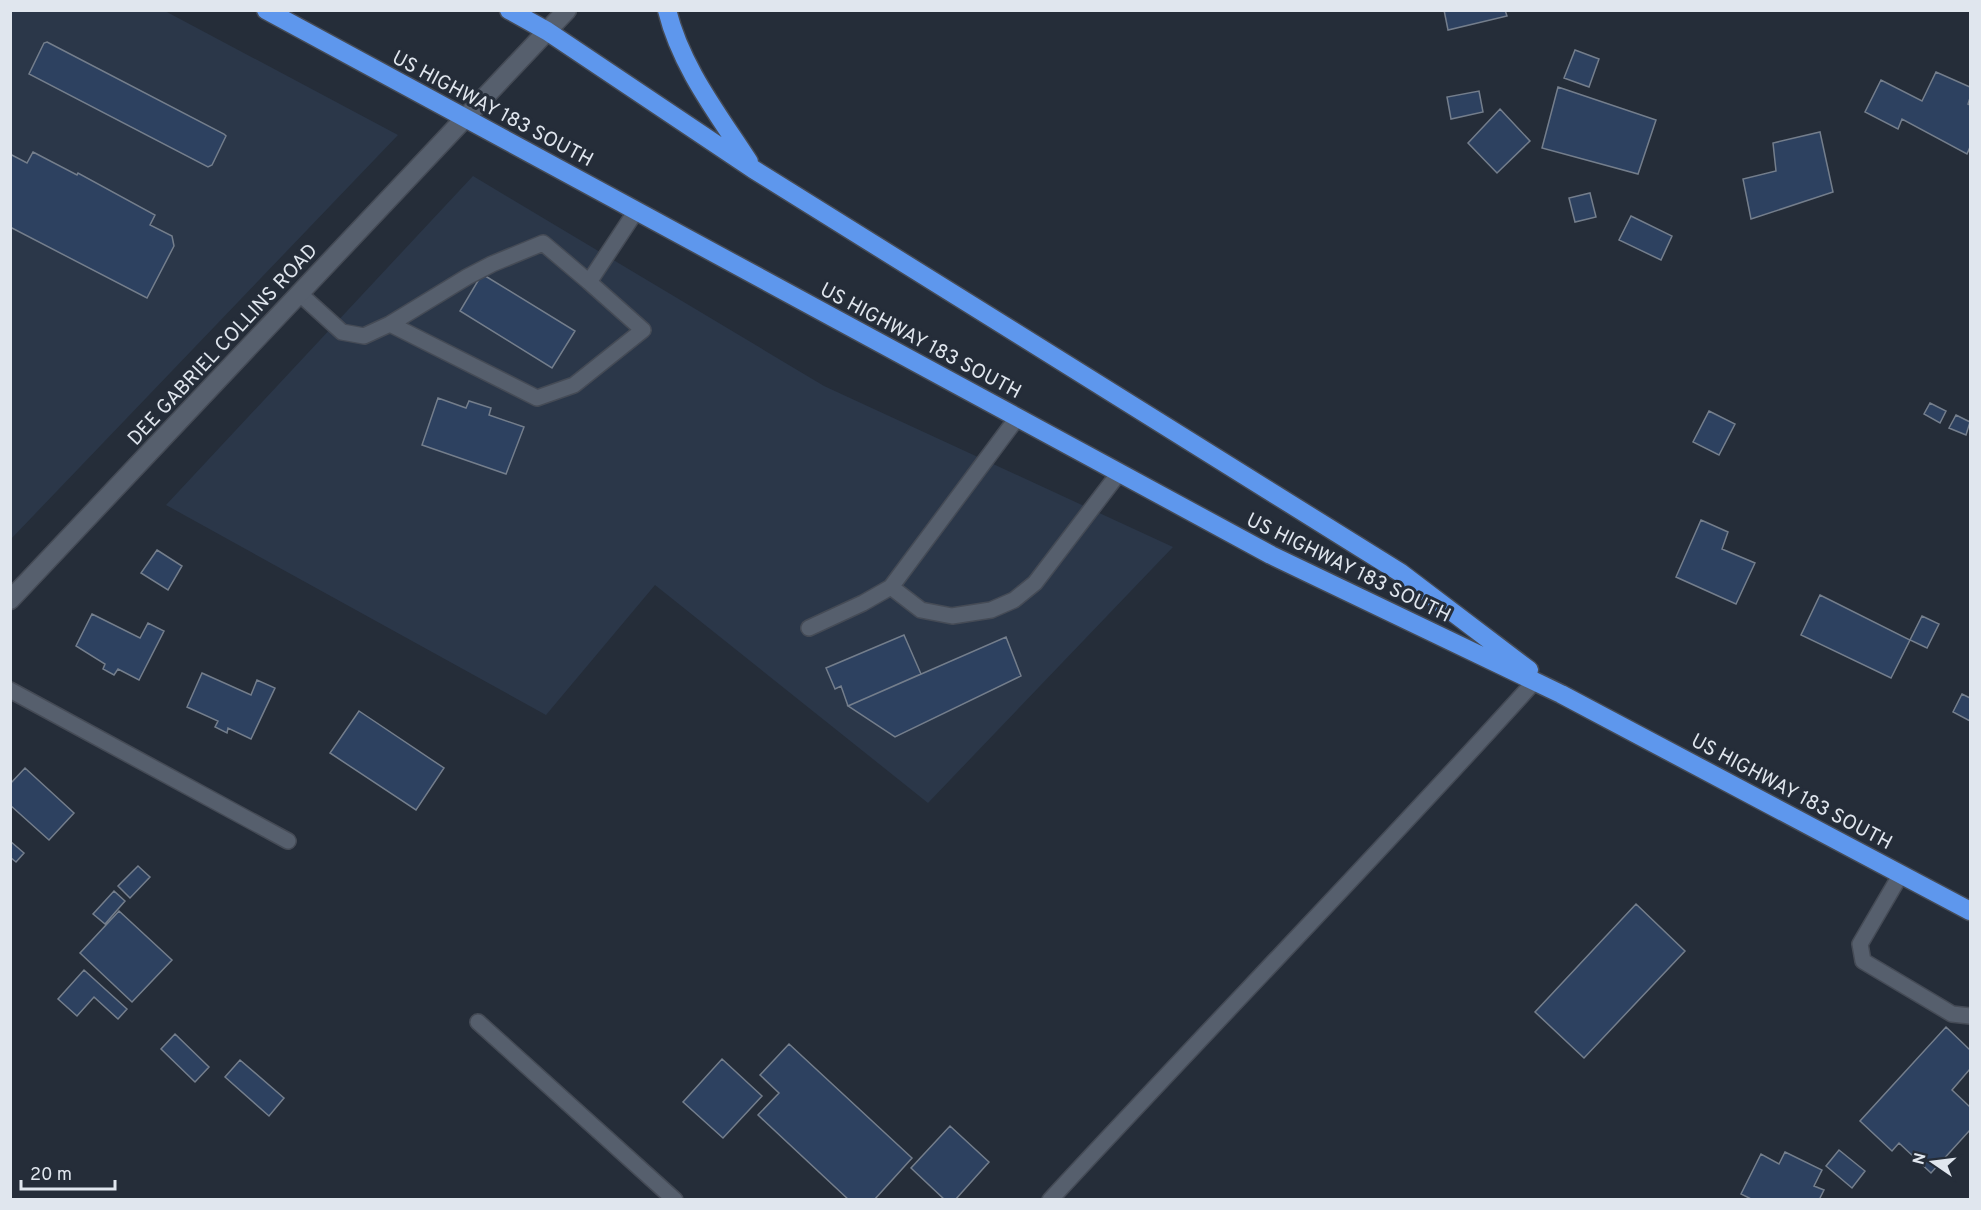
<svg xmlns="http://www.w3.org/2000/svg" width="1981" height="1210" font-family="Overpass,sans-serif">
<rect width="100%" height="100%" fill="#252d39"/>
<path fill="#2b3749" d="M 11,11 L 165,11 L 398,135 L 11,539 Z
M 473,176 L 824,386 L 1173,547 L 928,803 L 655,585 L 546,715 L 166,505 Z"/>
<path fill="#2d4160" stroke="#747e8c" stroke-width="1.5" d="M 1444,10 L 1505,10 L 1507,16 L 1448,30 Z
M 47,42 L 224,134 L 226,136 L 212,165 L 208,167 L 29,74 L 44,43 Z
M 1575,50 L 1599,59 L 1589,87 L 1564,78 Z
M 1936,72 L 1970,87 L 1970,98 L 1968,104 L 1970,105 L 1970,147 L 1967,154 L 1902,119 L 1898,129 L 1865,112 L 1881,80 L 1922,101 Z
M 1558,87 L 1656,120 L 1638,174 L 1542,148 Z
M 1479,91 L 1483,112 L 1451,119 L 1447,97 Z
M 1500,109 L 1530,141 L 1497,173 L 1468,143 Z
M 1820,132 L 1833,192 L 1751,219 L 1743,179 L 1776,171 L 1773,143 Z
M 33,152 L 77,175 L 78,173 L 155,215 L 150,225 L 172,236 L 174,246 L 147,298 L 10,227 L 10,154 L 27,163 Z
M 1590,193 L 1596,217 L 1575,222 L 1569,198 Z
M 1631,216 L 1672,236 L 1661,260 L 1619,240 Z
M 482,274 L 575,331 L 552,368 L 460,311 Z
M 438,398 L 466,408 L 469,401 L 491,408 L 489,415 L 524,427 L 506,474 L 422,445 Z
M 1930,403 L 1946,411 L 1940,423 L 1924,414 Z
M 1709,411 L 1735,424 L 1719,455 L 1693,442 Z
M 1956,415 L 1970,422 L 1966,435 L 1949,428 Z
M 1701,520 L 1728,532 L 1722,549 L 1755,563 L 1736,604 L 1676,577 Z
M 157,550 L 182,566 L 168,590 L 141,573 Z
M 1820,595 L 1910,640 L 1891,678 L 1801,635 Z
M 92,614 L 140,638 L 148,623 L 164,631 L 139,680 L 118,669 L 114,675 L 103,669 L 105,664 L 76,646 Z
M 1922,616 L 1939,624 L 1927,648 L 1910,640 Z
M 904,635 L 921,674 L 848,706 L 841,686 L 835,689 L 826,668 Z
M 1006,637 L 1021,676 L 895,737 L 848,706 Z
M 202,673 L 251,695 L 257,680 L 275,688 L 251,739 L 228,728 L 227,733 L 215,727 L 218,721 L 187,707 Z
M 1962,694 L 1970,698 L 1970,721 L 1953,712 Z
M 359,711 L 444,768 L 416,810 L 330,753 Z
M 25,768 L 74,813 L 49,840 L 10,805 L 10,784 Z
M 10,841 L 24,853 L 16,862 L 10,857 Z
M 138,866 L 150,877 L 130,898 L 118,886 Z
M 114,891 L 125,901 L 105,924 L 93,914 Z
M 1636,904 L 1685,951 L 1584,1058 L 1535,1012 Z
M 119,911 L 172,960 L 132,1002 L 80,953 Z
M 84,970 L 127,1009 L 118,1019 L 94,997 L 77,1016 L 58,999 Z
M 1946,1027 L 1970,1050 L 1970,1069 L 1952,1090 L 1970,1107 L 1970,1130 L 1931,1173 L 1899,1143 L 1892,1151 L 1860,1121 Z
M 175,1034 L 209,1067 L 195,1082 L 161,1049 Z
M 789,1044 L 912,1158 L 874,1200 L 849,1200 L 758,1115 L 779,1093 L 760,1075 Z
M 722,1059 L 762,1096 L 723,1138 L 683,1102 Z
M 240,1060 L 284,1098 L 269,1116 L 225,1077 Z
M 950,1126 L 989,1162 L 955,1200 L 945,1200 L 911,1168 Z
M 1839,1150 L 1865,1171 L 1852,1188 L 1826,1166 Z
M 1785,1152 L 1822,1170 L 1814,1186 L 1824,1190 L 1819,1200 L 1753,1200 L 1741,1194 L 1761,1154 L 1779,1164 Z"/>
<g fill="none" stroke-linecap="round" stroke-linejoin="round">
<defs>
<path id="lane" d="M 300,294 L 342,332 L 364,336 L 390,324 L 537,398 L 574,385 L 643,330 L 589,282
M 390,324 L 467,277 L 492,264 L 543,243 L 589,282 L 636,211
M 891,587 L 921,610 L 952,616 L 991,610 L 1014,600 L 1035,583 L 1119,473
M 809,628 L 863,603 L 891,587 L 1017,418
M 10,690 L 288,841
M 1901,874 L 1860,944 L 1863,961 L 1952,1014 L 1970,1016
M 478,1022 L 675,1200
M 1050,1200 C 1211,1026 1376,857 1534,682"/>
<path id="secondary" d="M 10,600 L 567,10"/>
<path id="highway" d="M 266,10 L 1271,555 L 1561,694 L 1970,911
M 509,10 L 547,31 L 753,169 L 1401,573 L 1529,670
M 667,10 C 681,67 718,114 749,162"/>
</defs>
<use href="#lane" stroke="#454b56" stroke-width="18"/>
<use href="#secondary" stroke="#454b56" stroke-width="21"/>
<use href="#highway" stroke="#454b56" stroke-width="21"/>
<use href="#lane" stroke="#565f6d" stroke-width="15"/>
<use href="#secondary" stroke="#565f6d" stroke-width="18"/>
<use href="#highway" stroke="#5e97ed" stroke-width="18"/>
</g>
<g text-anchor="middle" stroke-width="6" stroke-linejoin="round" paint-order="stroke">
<g font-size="20" fill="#e0e6ee" stroke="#252d39">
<text transform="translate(493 108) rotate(28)" y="7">US HIGHWAY 183 SOUTH</text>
<text transform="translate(921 340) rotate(28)" y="7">US HIGHWAY 183 SOUTH</text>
<text transform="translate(222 344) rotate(-47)" y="7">DEE GABRIEL COLLINS ROAD</text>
<text transform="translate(1349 567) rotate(26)" y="7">US HIGHWAY 183 SOUTH</text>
<text transform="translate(1792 791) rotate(28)" y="7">US HIGHWAY 183 SOUTH</text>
</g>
</g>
<rect width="1981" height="1210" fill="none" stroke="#e0e6ee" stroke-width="24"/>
<g transform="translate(1933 1162) rotate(284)" stroke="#252d39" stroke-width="4.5" paint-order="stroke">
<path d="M0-4.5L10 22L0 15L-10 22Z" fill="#e0e6ee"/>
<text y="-9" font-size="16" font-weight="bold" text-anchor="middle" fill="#e0e6ee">N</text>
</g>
<path d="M21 1180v9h94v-9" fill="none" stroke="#e0e6ee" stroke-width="3"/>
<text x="30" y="1180" font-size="18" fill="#e0e6ee" stroke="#252d39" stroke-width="4.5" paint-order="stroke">20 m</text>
</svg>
